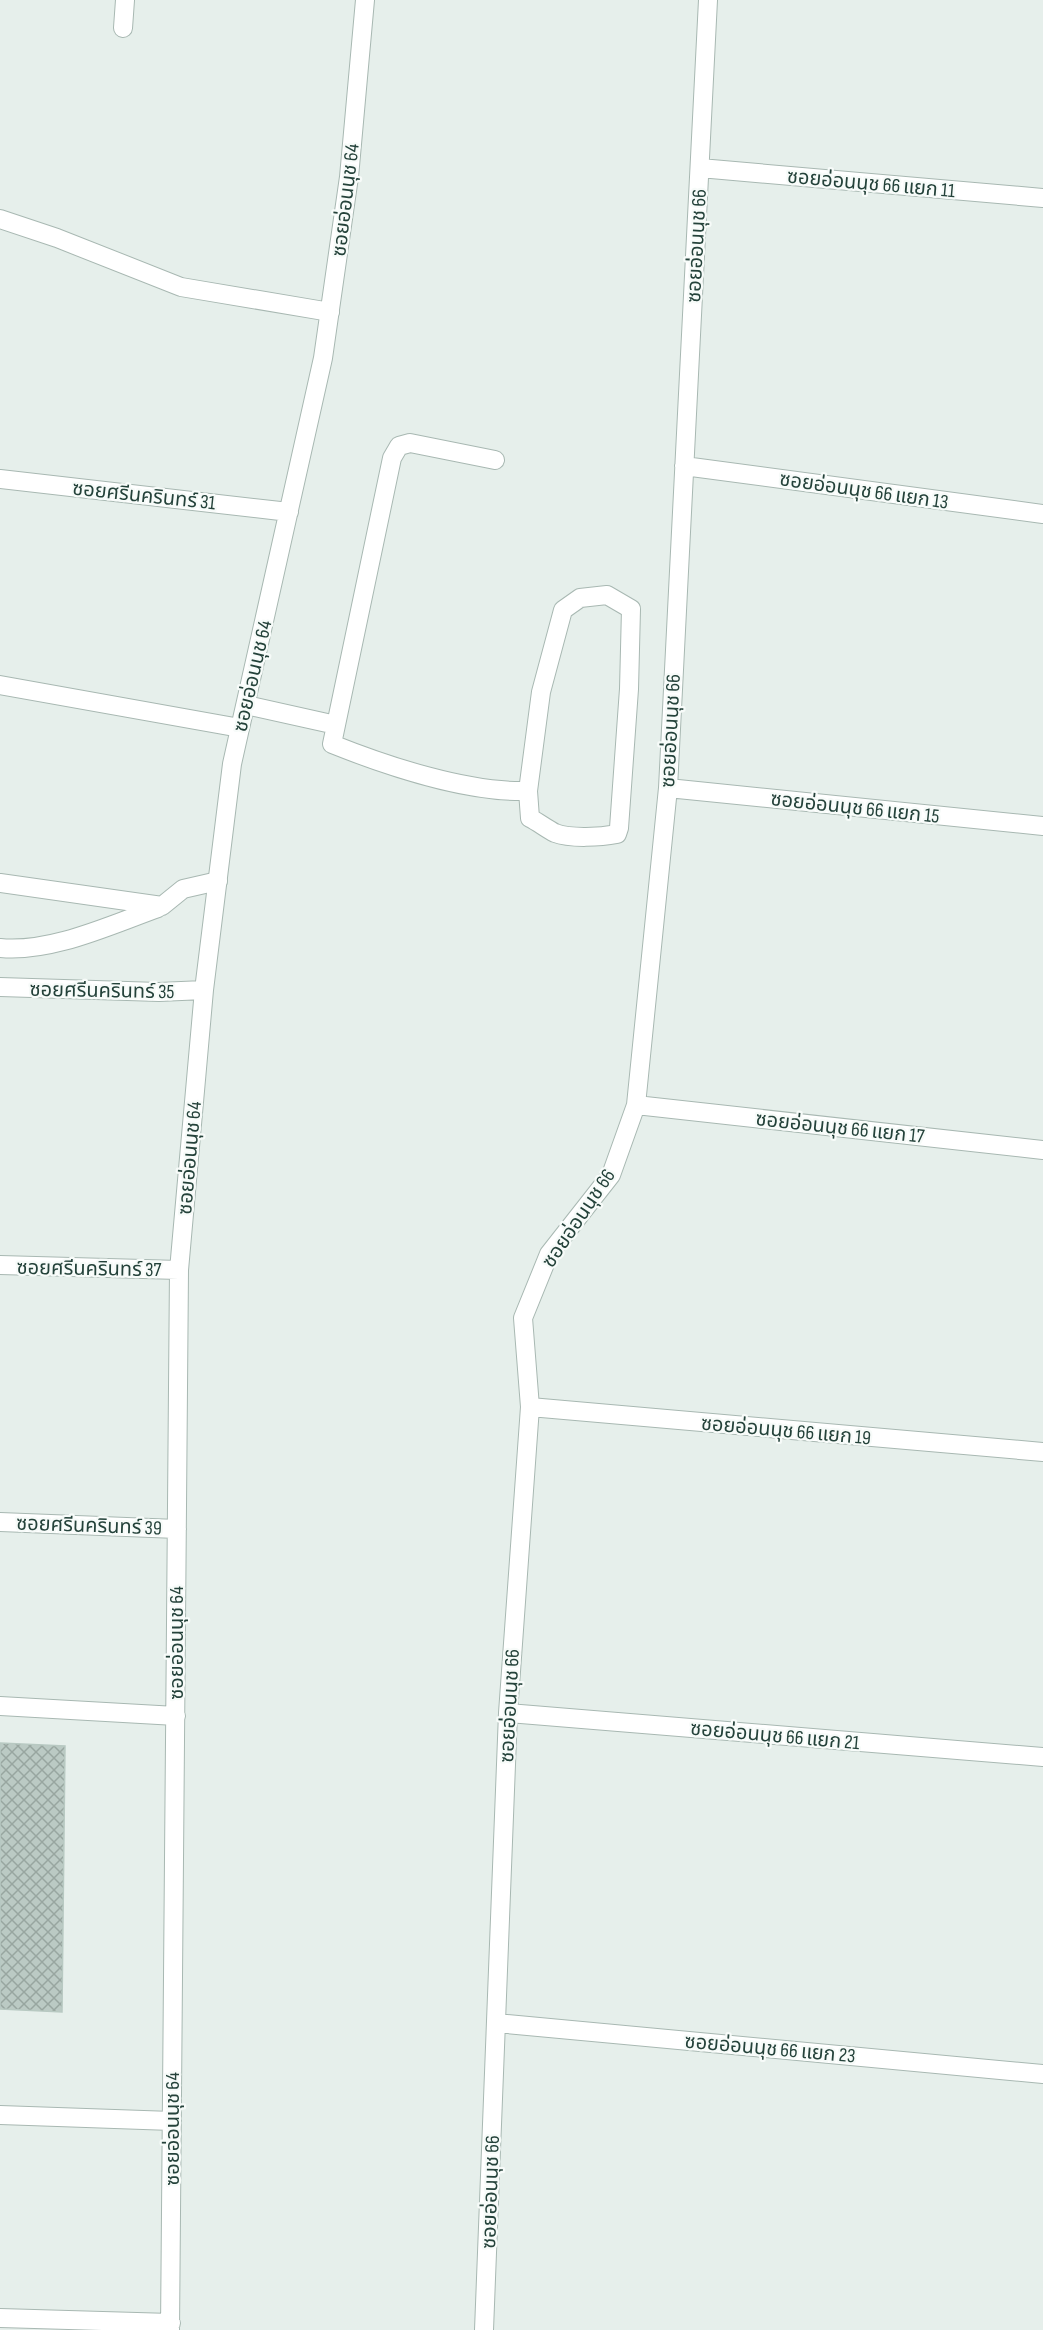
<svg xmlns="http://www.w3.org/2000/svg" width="1043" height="2330" font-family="'Sofia Sans Condensed','Noto Sans Thai',sans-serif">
<defs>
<pattern id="building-cross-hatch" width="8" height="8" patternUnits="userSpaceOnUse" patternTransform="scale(1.5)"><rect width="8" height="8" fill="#bbcac4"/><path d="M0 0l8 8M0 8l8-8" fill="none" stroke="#98a6a0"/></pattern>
</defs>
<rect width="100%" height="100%" fill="#e6efeb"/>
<path fill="url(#building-cross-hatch)" stroke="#b8c9c2" stroke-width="1.5" d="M 0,1743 L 65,1746 L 62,2012 L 0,2009 Z"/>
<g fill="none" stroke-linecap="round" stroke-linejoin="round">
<defs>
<path id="service" d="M 0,219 L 57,238 L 181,287 L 330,312
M 607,595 L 631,609 L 629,689 L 619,828 L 617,834 C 601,837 571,839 555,833 C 547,829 538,822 530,818 L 528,791 L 541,692 L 563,610 L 580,598 Z
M 0,685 L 240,728
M 246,705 L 336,725 L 392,458 L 399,446 L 410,443 L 495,460
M 336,725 L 332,744 C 387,766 468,793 528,791
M 0,883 L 162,906 L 183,889 L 218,881
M 0,948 C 51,953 110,925 158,908"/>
<path id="minor" d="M 123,28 L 125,0
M 700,168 L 1043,198
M 684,466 L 1043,514
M 0,479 L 289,512
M 668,788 L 1043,826
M 0,987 L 159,992 L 204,990
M 636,1105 L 1043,1150
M 0,1265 L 179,1270
M 530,1407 L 1043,1452
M 0,1522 L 177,1529
M 0,1706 L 176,1716
M 508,1713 L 1043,1757
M 496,2023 L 1043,2074
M 0,2115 L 172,2121
M 0,2318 L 171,2323
M 170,2330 L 179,1270 L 204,990 L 232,764 L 323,358 L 349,177 L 365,0
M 484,2330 L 508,1713 L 530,1407 L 523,1318 L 549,1254 L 611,1175 L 636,1105 L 668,788 L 708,0"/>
</defs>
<use href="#service" stroke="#a8b8b2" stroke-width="20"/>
<use href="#minor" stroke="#a8b8b2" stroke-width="20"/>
<use href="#service" stroke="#fff" stroke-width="18"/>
<use href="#minor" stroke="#fff" stroke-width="18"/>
</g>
<g text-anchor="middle" stroke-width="4.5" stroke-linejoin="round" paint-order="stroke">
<g font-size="20" fill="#24423a" stroke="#f7fbf9">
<text transform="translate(871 183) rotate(5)" y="7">ซอยอ่อนนุช 66 แยก 11</text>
<text transform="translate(345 200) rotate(-83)" y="7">ซอยอ่อนนุช 64</text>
<text transform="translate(696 246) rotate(-87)" y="7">ซอยอ่อนนุช 66</text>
<text transform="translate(864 490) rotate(8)" y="7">ซอยอ่อนนุช 66 แยก 13</text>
<text transform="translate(144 495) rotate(6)" y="7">ซอยศรีนครินทร์ 31</text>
<text transform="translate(252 676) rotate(-77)" y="7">ซอยอ่อนนุช 64</text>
<text transform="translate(670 731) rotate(-87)" y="7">ซอยอ่อนนุช 66</text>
<text transform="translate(855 807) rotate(6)" y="7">ซอยอ่อนนุช 66 แยก 15</text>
<text transform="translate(102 990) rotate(1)" y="7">ซอยศรีนครินทร์ 35</text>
<text transform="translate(840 1127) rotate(6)" y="7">ซอยอ่อนนุช 66 แยก 17</text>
<text transform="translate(189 1158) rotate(-85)" y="7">ซอยอ่อนนุช 64</text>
<text transform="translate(578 1218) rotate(-56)" y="7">ซอยอ่อนนุช 66</text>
<text transform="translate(89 1268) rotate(1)" y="7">ซอยศรีนครินทร์ 37</text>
<text transform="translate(786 1430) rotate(5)" y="7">ซอยอ่อนนุช 66 แยก 19</text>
<text transform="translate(89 1525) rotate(2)" y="7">ซอยศรีนครินทร์ 39</text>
<text transform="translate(176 1643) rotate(-90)" y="7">ซอยอ่อนนุช 64</text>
<text transform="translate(509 1706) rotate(-87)" y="7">ซอยอ่อนนุช 66</text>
<text transform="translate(775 1735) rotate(5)" y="7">ซอยอ่อนนุช 66 แยก 21</text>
<text transform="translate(770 2048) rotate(5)" y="7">ซอยอ่อนนุช 66 แยก 23</text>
<text transform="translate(172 2129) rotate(-90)" y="7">ซอยอ่อนนุช 64</text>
<text transform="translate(490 2192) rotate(-88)" y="7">ซอยอ่อนนุช 66</text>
</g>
</g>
</svg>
